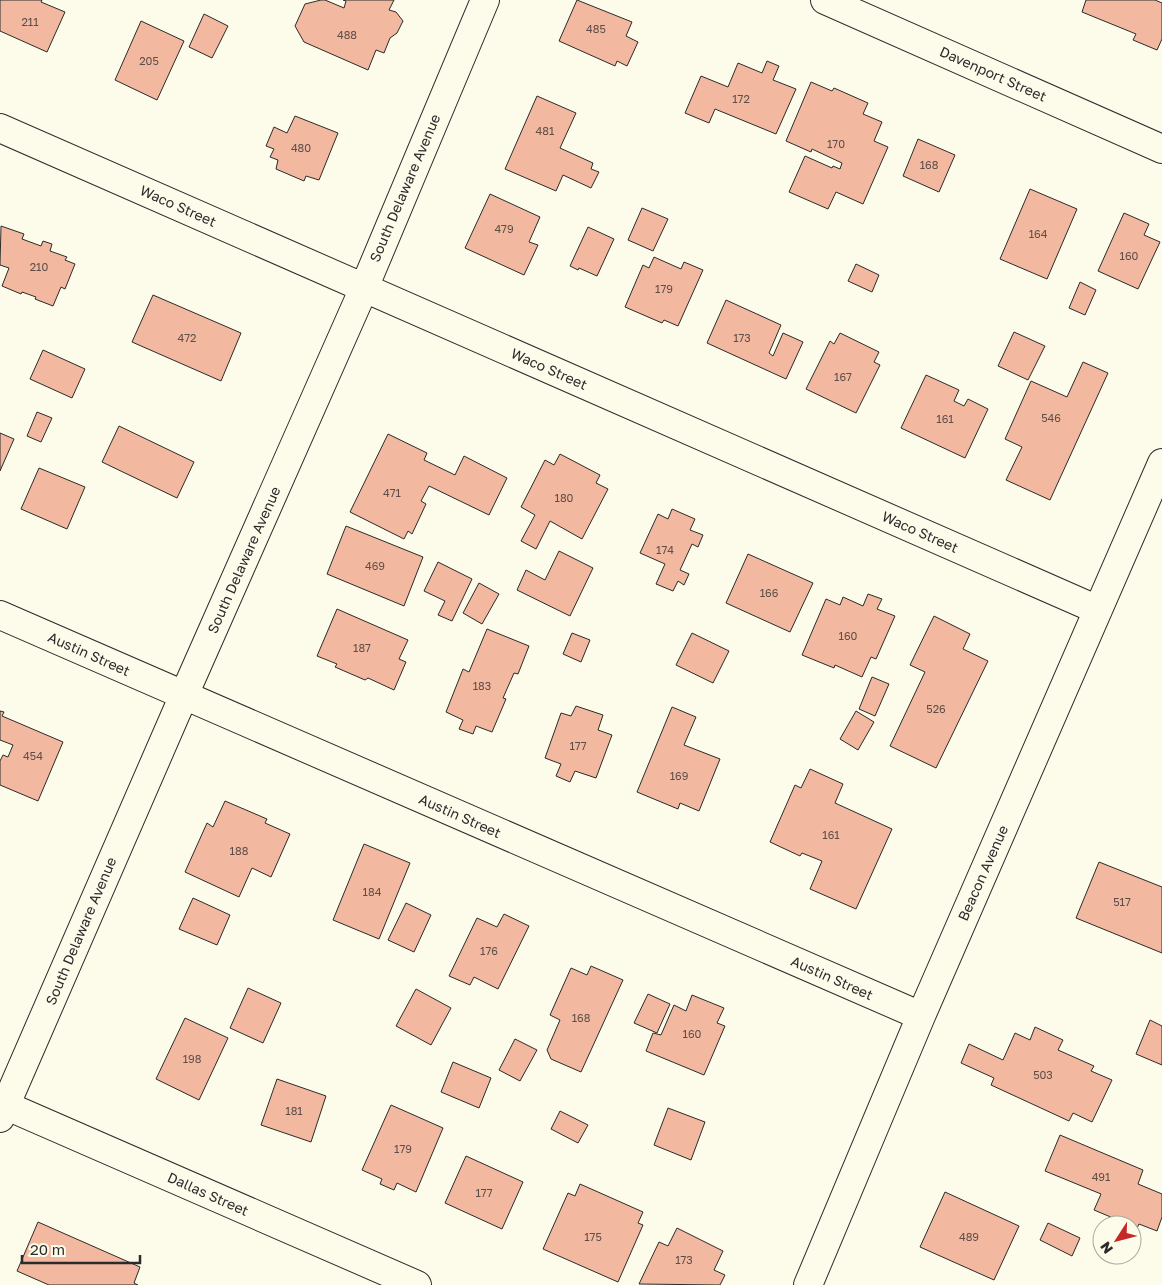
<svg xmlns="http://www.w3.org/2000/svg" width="1162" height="1285" font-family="'Golos Text',sans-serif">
<rect width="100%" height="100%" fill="#fdfbea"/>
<path fill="#f2b8a0" stroke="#2b2b2b" d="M 0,0 L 42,0 L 41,2 L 65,12 L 47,52 L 0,31 Z
M 321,0 L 325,0 L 344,8 L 346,1 L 343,0 L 394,0 L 389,10 L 396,12 L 403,21 L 397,33 L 390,38 L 384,53 L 376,50 L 368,70 L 304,42 L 295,26 L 305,4 Z
M 577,0 L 632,22 L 626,36 L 638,42 L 627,66 L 617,61 L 615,66 L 559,41 Z
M 1086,0 L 1155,0 L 1162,3 L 1162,39 L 1157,50 L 1133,40 L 1136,34 L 1082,12 Z
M 204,14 L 228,26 L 212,58 L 189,47 Z
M 141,21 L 184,41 L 157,100 L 115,80 Z
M 767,61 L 779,66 L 773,80 L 796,89 L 776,134 L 715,109 L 709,123 L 685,113 L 701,76 L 728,87 L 738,63 L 762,73 Z
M 811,82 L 832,91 L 834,88 L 868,103 L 863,114 L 882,122 L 874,141 L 888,147 L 863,204 L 836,192 L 828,209 L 789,192 L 805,156 L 832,168 L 833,166 L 840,169 L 842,163 L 812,149 L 811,152 L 786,141 Z
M 537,96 L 576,113 L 560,148 L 593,163 L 591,169 L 599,172 L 591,188 L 563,175 L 556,191 L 505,169 Z
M 295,116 L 338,133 L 319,180 L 306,176 L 304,181 L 276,169 L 278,160 L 270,157 L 274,149 L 266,146 L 274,127 L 287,133 Z
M 918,139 L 955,155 L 939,192 L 903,176 Z
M 1030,189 L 1077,209 L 1047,279 L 1000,259 Z
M 490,194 L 540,217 L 529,242 L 538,245 L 524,275 L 465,248 Z
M 642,208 L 668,219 L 653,251 L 628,240 Z
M 1124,213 L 1149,224 L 1144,235 L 1160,242 L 1138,289 L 1098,271 Z
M 1,226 L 24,234 L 22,239 L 41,246 L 43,241 L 52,244 L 50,251 L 67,257 L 65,260 L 75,264 L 65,289 L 61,287 L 53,306 L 35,299 L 36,297 L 22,292 L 21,294 L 2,286 L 9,268 L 0,265 Z
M 588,227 L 614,239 L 597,276 L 579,268 L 578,270 L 570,266 Z
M 654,257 L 681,269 L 684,262 L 703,270 L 678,326 L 664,320 L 662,323 L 625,307 L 643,265 L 649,268 Z
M 856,264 L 879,275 L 872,292 L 848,281 Z
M 1080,282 L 1096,290 L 1085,315 L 1069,308 Z
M 153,295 L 241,333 L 221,381 L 132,342 Z
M 726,300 L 781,325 L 769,353 L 773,356 L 783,333 L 803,342 L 786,379 L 707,343 Z
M 1014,332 L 1045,346 L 1028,380 L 998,366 Z
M 840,333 L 879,352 L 874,362 L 880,365 L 856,413 L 806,389 L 830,341 L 834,344 Z
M 43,350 L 85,369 L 72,398 L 30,379 Z
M 1083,362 L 1108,373 L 1050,500 L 1006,480 L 1022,447 L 1005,439 L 1031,381 L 1067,397 Z
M 926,375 L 959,390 L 954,401 L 964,406 L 968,399 L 988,409 L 965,458 L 901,428 Z
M 37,412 L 52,418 L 41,442 L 27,436 Z
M 119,426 L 194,462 L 177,498 L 102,462 Z
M 0,433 L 14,439 L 0,471 Z
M 388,434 L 427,453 L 424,460 L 455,475 L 464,456 L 507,478 L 489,515 L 429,486 L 421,501 L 426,504 L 412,534 L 408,531 L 404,539 L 350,512 Z
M 560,454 L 600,475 L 596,483 L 608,489 L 582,539 L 550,521 L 536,549 L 521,541 L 535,515 L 521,507 L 545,460 L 554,465 Z
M 39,468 L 85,487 L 67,529 L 21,509 Z
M 672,509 L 695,519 L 690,530 L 703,535 L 698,547 L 692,544 L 680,570 L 689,574 L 684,585 L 678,581 L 673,591 L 656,584 L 665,564 L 640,553 L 658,514 L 668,519 Z
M 346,526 L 423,557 L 404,606 L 327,574 Z
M 559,551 L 593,568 L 570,616 L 517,590 L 526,570 L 545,580 Z
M 748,554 L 813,583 L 790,632 L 726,603 Z
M 438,562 L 472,579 L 452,621 L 438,615 L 445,601 L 424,591 Z
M 479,583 L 499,594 L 482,624 L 463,613 Z
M 868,594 L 882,599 L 877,609 L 895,616 L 876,659 L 871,657 L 862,677 L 835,665 L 834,668 L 802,655 L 826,599 L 840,605 L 843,597 L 863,606 Z
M 337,609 L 408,640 L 399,659 L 406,662 L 394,690 L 368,678 L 365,680 L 335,667 L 337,664 L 317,656 Z
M 934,616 L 970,634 L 963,649 L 988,661 L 936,768 L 890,746 L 925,672 L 910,665 Z
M 487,629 L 529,646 L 518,674 L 514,673 L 503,698 L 506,699 L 492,732 L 476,726 L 473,734 L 459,729 L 463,720 L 446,712 L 463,669 L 469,672 Z
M 572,633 L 590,640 L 581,662 L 563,654 Z
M 692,633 L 729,651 L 713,683 L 676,665 Z
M 872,677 L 889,684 L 875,716 L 859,709 Z
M 576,706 L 603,715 L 598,730 L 612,735 L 596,778 L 575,771 L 570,782 L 556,776 L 561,764 L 545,758 L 561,713 L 571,716 Z
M 672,707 L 696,717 L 684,745 L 720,759 L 699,811 L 680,803 L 678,809 L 637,792 Z
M 0,711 L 4,712 L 2,716 L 63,742 L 38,801 L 0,785 L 0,761 L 3,755 L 8,757 L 13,745 L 0,740 Z
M 856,711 L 874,722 L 858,750 L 840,739 Z
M 810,769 L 843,784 L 835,803 L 892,829 L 856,909 L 810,889 L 822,861 L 802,853 L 800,856 L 770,842 L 795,785 L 801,788 Z
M 225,801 L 267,819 L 265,823 L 290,834 L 271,877 L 252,868 L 239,897 L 185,872 L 207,823 L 213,827 Z
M 364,844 L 410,863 L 379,939 L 333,920 Z
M 1099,862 L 1162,887 L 1162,953 L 1076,918 Z
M 193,898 L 230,915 L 217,945 L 179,929 Z
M 406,903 L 431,915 L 414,952 L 388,940 Z
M 504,914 L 529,926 L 498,989 L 474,977 L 470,985 L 449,976 L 477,918 L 497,927 Z
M 591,966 L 623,980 L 581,1072 L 551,1059 L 547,1050 L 560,1020 L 550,1015 L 571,968 L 587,975 Z
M 248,988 L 281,1003 L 263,1043 L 230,1028 Z
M 416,989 L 451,1008 L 431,1045 L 396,1026 Z
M 648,994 L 670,1004 L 657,1033 L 634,1023 Z
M 692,995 L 724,1008 L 717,1023 L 725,1026 L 704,1075 L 646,1051 L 653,1033 L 661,1035 L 674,1005 L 686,1011 Z
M 185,1018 L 228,1038 L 199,1100 L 156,1079 Z
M 1150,1020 L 1162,1026 L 1162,1065 L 1136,1054 Z
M 1035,1027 L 1063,1040 L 1058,1050 L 1094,1066 L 1091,1071 L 1112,1080 L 1092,1122 L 1073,1113 L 1069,1121 L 991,1085 L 994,1078 L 961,1063 L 969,1044 L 1003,1060 L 1015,1033 L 1030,1040 Z
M 515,1039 L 537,1050 L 520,1081 L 499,1070 Z
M 453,1062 L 491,1078 L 479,1108 L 441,1092 Z
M 277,1079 L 326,1096 L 311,1142 L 261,1125 Z
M 391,1105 L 443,1128 L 416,1192 L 397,1183 L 394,1190 L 380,1184 L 382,1179 L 362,1170 Z
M 668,1108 L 705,1122 L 691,1160 L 654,1145 Z
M 560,1111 L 588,1125 L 578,1143 L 551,1129 Z
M 1060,1135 L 1143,1170 L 1138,1184 L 1162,1194 L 1162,1217 L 1157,1231 L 1139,1224 L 1137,1228 L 1094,1210 L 1101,1194 L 1045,1171 Z
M 466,1156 L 523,1182 L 502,1229 L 445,1203 Z
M 580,1184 L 643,1212 L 638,1223 L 643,1225 L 618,1282 L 543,1249 L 568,1193 L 575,1196 Z
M 945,1192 L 1019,1226 L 994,1280 L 920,1247 Z
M 38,1222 L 140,1267 L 134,1283 L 138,1285 L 49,1285 L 17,1271 Z
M 1048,1223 L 1080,1238 L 1072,1256 L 1040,1240 Z
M 677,1228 L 723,1251 L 714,1270 L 725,1275 L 720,1285 L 639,1284 L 659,1242 L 668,1246 Z"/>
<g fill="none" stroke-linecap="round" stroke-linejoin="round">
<defs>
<path id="minor" d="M 825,0 L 1162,149
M 0,128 L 1098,610
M 0,615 L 921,1016
M 0,1103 L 417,1285
M 0,1118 L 184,695 L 364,288 L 485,0
M 808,1285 L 921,1016 L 1162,463"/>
</defs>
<use href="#minor" stroke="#2b2b2b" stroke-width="30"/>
<use href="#minor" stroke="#fdfbea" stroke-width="28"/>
</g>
<g text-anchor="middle" stroke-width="4" stroke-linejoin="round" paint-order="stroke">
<g font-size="11" fill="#5d4e48">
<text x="30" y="26">211</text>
<text x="596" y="33">485</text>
<text x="347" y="39">488</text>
<text x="149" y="65">205</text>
<text x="741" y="103">172</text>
<text x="545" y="135">481</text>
<text x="836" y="148">170</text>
<text x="301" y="152">480</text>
<text x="929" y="169">168</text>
<text x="504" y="233">479</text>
<text x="1038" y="238">164</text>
<text x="1129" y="260">160</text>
<text x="39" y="271">210</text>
<text x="664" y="293">179</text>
<text x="187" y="342">472</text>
<text x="742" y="342">173</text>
<text x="843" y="381">167</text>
<text x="1051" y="422">546</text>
<text x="945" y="423">161</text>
<text x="392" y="497">471</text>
<text x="564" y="502">180</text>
<text x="665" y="554">174</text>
<text x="375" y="570">469</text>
<text x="769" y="597">166</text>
<text x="848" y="640">160</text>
<text x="362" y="652">187</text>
<text x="482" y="690">183</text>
<text x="936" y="713">526</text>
<text x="578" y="750">177</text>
<text x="33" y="760">454</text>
<text x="679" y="780">169</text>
<text x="831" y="839">161</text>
<text x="239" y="855">188</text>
<text x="372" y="896">184</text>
<text x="1122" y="906">517</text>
<text x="489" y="955">176</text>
<text x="581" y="1022">168</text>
<text x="692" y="1038">160</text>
<text x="192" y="1063">198</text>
<text x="1043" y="1079">503</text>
<text x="294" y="1115">181</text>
<text x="403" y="1153">179</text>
<text x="1101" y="1181">491</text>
<text x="484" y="1197">177</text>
<text x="593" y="1241">175</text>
<text x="969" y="1241">489</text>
<text x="684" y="1264">173</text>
</g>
<g font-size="14" fill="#2b2b2b" stroke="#fdfbea">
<text transform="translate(993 74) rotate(24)" y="5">Davenport Street</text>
<text transform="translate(405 188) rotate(-67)" y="5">South Delaware Avenue</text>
<text transform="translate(178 206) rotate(24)" y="5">Waco Street</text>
<text transform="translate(549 369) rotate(24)" y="5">Waco Street</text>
<text transform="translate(920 532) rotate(24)" y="5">Waco Street</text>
<text transform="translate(244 560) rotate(-66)" y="5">South Delaware Avenue</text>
<text transform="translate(89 654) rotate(24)" y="5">Austin Street</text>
<text transform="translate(460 816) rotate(24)" y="5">Austin Street</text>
<text transform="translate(983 873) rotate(-66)" y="5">Beacon Avenue</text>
<text transform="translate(81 931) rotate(-67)" y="5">South Delaware Avenue</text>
<text transform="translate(832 978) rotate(24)" y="5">Austin Street</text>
<text transform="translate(208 1194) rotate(24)" y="5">Dallas Street</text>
</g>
</g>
<g transform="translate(1117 1240) rotate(234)"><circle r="24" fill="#fdfbea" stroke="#a9a89e"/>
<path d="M0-4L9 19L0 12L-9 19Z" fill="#c62828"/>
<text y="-8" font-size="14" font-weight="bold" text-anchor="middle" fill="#2b2b2b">N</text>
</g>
<path d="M22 1255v8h118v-8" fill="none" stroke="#2b2b2b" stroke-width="2.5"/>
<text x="30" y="1255" font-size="15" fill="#2b2b2b" stroke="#fdfbea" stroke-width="4" paint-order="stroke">20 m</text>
</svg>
